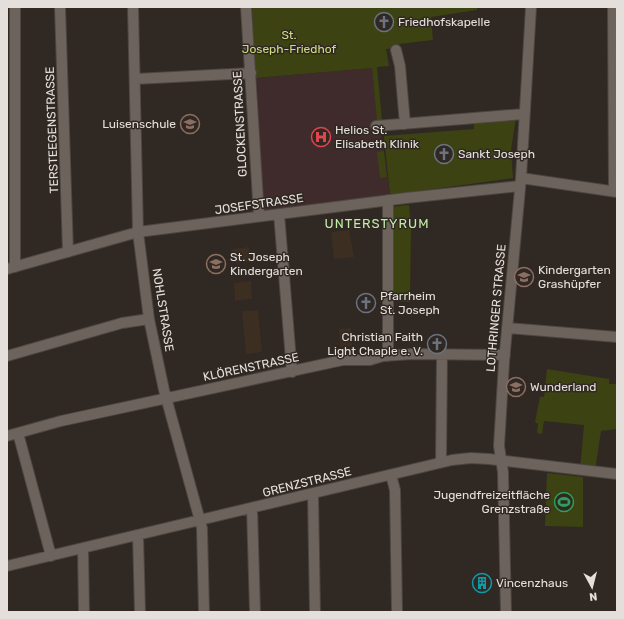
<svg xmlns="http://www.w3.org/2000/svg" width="624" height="619" font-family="Rubik,sans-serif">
<rect width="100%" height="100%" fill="#302822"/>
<path fill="#3c2e21" d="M 349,230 L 354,257 L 334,259 L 331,232 Z
M 249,247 L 250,262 L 232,263 L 232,249 Z
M 251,281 L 252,299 L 235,301 L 234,283 Z
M 258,310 L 262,352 L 246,354 L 242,311 Z
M 351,328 L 352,346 L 340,347 L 339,329 Z"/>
<path fill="#3f2b2c" d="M 372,68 L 390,195 L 263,212 L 257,78 Z"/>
<path fill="#3c4211" d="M 252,7 L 477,7 L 477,10 L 431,17 L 433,40 L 399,44 L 400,48 L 386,49 L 389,66 L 377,67 L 382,120 L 377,120 L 372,68 L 255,78 Z
M 516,117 L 511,150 L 513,178 L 390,195 L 384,136 L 474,129 L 474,121 Z
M 384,151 L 387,177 L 380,178 L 377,152 Z
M 409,205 L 411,225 L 410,302 L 391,301 L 391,207 Z
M 547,369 L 609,379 L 609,384 L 617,384 L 617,429 L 601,431 L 595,471 L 580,470 L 584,425 L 544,421 L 542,434 L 537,433 L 538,424 L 535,422 L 540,397 L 544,397 Z
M 547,473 L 583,477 L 583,527 L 545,526 Z"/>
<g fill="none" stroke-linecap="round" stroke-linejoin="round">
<defs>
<path id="minor" d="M 15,7 L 15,267
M 60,7 L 68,252
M 133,7 L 138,232 L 149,319 L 164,390 L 202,528 L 204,612
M 246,7 L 259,216
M 613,7 L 614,191
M 396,50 L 400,66 L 405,124
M 135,79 L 251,73
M 376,126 L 524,114
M 521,178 L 617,192
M 388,200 L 388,356
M 279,214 L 292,372
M 7,269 L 138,232 L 406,198 L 520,186
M 507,328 L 617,337
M 7,356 L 122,323 L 149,319
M 18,433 L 51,556
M 7,436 L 61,421 L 343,360 L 370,360 L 383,356 L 412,354 L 505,355
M 441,462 L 442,354
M 391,475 L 395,490 L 397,612
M 313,494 L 315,612
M 252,508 L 255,612
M 138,535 L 140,612
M 83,548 L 84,612
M 7,566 L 452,460 L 471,458 L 489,459 L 617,474
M 506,612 L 503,472 L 499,446 L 504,362 L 521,178 L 531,7"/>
</defs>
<use href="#minor" stroke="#4d4641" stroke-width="12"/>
<use href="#minor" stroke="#6c635c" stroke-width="10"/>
</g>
<defs>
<symbol id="church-ring" viewBox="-11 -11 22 22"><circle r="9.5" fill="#302822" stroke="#6b7280" stroke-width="1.5"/><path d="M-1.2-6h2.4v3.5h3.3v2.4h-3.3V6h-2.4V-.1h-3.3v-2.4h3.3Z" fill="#6b7280"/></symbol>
<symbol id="school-ring" viewBox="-11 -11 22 22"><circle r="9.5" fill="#302822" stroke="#8d6e63" stroke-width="1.5"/><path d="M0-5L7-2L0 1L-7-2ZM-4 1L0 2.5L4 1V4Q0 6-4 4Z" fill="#8d6e63"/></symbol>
<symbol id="hospital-ring" viewBox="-11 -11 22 22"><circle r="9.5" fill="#302822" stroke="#e0444e" stroke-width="1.5"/><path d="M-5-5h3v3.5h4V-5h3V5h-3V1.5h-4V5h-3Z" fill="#e0444e"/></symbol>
<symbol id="stadium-ring" viewBox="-11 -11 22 22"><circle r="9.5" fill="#302822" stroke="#2e9e5b" stroke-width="1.5"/><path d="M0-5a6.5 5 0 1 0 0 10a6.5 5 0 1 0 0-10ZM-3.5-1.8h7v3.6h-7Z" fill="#2e9e5b"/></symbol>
<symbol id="building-ring" viewBox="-11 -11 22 22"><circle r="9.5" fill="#302822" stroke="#0f9aa8" stroke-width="1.5"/><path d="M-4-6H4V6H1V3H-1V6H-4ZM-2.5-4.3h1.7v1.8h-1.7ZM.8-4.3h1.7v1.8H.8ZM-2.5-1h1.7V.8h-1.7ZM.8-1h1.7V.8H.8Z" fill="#0f9aa8"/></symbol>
</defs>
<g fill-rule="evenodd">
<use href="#church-ring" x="373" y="11" width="22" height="22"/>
<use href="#school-ring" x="179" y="113" width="22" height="22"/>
<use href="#hospital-ring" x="310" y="126" width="22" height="22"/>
<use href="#church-ring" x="433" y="143" width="22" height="22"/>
<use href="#school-ring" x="205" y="253" width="22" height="22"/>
<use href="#school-ring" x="513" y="266" width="22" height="22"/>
<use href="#church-ring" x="355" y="292" width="22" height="22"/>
<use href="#church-ring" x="426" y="333" width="22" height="22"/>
<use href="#school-ring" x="505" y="376" width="22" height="22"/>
<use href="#stadium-ring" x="553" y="491" width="22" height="22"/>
<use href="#building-ring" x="471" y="572" width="22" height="22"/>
</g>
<g text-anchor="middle" stroke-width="3" stroke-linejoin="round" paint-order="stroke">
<g font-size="12" fill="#e5dfdb" stroke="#302822" text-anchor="start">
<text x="398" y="26">Friedhofskapelle</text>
<text x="176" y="128" text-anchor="end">Luisenschule</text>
<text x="335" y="134">Helios St.<tspan x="335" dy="14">Elisabeth Klinik</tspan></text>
<text x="458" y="158">Sankt Joseph</text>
<text x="230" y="261">St. Joseph<tspan x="230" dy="14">Kindergarten</tspan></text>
<text x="538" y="274">Kindergarten<tspan x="538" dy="14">Grashüpfer</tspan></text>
<text x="380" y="300">Pfarrheim<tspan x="380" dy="14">St. Joseph</tspan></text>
<text x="423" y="341" text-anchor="end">Christian Faith<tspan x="423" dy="14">Light Chaple e. V.</tspan></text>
<text x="530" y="391">Wunderland</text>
<text x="550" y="499" text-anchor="end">Jugendfreizeitfläche<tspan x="550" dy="14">Grenzstraße</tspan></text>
<text x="496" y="587">Vincenzhaus</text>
</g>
<g font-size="12" fill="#cfde80" stroke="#302822">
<text x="289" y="39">St.<tspan x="289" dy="14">Joseph-Friedhof</tspan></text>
</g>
<g font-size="12" fill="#e5dfdb" stroke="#302822">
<text transform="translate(240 124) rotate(-93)" y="4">GLOCKENSTRASSE</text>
<text transform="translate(52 130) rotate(-92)" y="4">TERSTEEGENSTRASSE</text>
<text transform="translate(259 204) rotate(-8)" y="4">JOSEFSTRASSE</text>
<text transform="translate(496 308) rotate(-85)" y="4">LOTHRINGER STRASSE</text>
<text transform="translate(163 310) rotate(81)" y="4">NOHLSTRASSE</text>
<text transform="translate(251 367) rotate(-12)" y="4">KLÖRENSTRASSE</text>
<text transform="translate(307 482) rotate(-14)" y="4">GRENZSTRASSE</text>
</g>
<g font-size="13" letter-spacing="1" fill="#c0eca9" stroke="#302822">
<text x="377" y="228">UNTERSTYRUM</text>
</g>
</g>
<rect width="624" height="619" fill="none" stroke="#e5dfdb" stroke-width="16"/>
<g transform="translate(592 587) rotate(173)" stroke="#302822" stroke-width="3" paint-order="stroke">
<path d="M0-3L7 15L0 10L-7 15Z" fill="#e5dfdb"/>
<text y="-6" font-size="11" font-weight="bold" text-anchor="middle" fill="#e5dfdb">N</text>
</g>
</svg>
